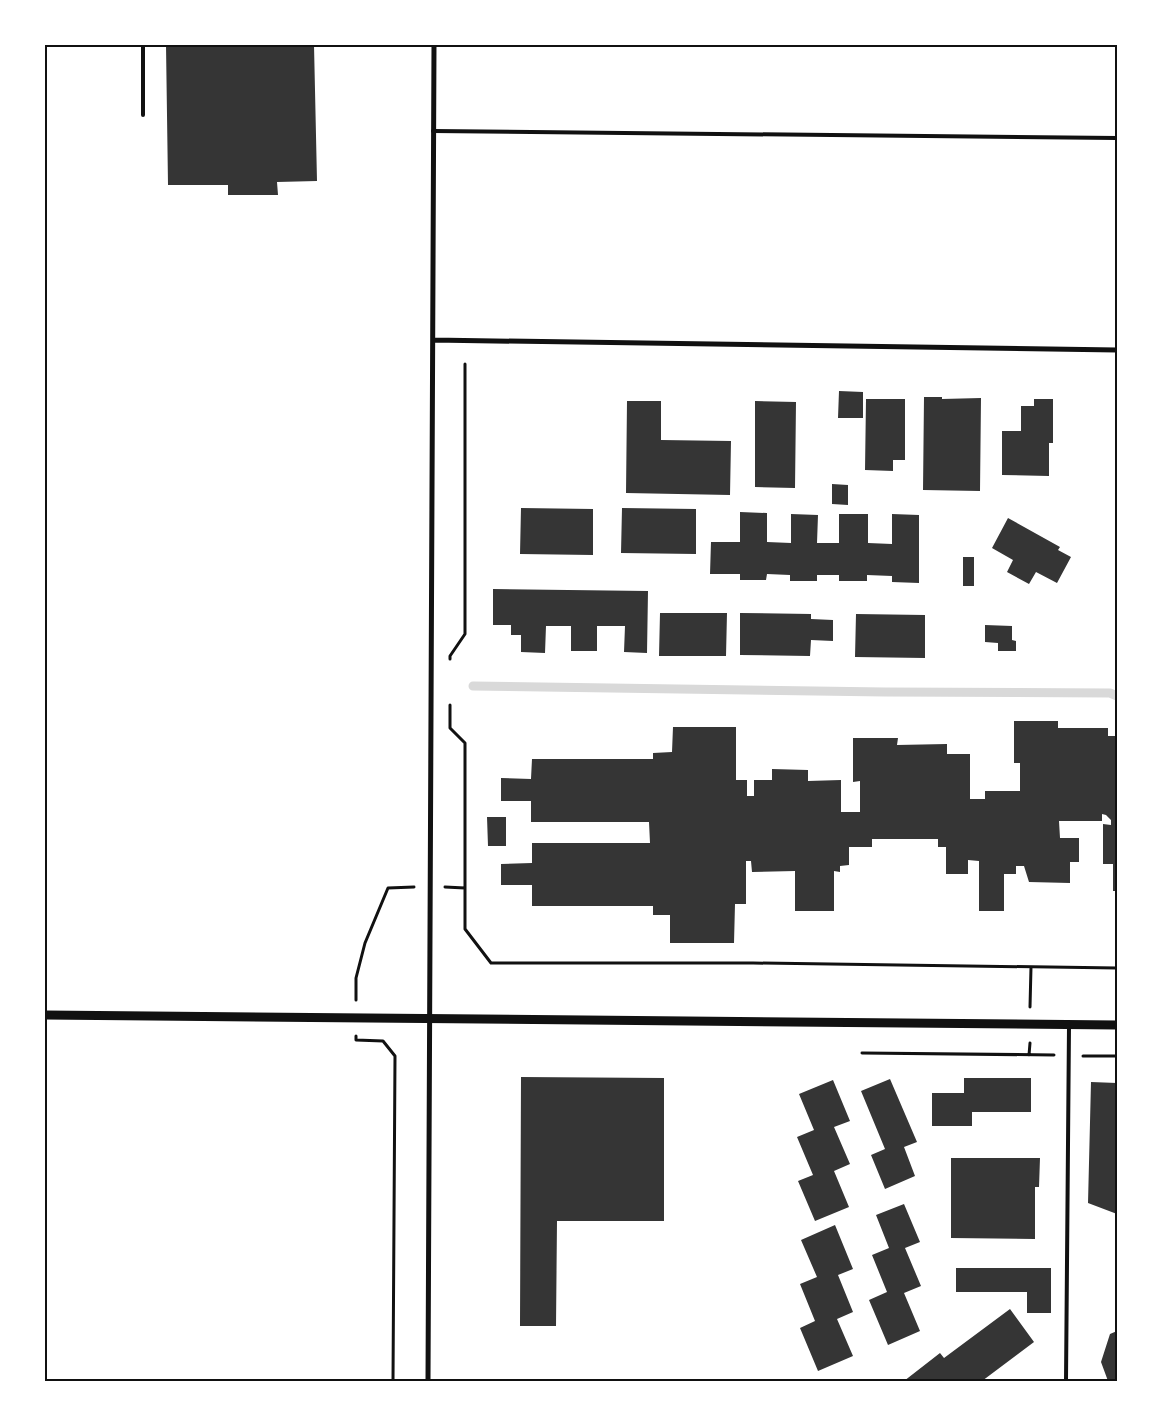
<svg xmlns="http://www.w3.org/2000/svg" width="1162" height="1426" font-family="'Exo 2',sans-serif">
<rect width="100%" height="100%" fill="#fff"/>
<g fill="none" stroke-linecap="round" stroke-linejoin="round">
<path stroke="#d9d9d9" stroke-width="9" d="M 473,686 L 885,692 L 1110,693 L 1117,696"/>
</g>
<path fill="#353535" d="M 166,45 L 314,45 L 317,181 L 277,182 L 278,195 L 228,195 L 228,185 L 168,185 Z
M 839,391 L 863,392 L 863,418 L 838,418 Z
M 924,397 L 942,397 L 942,399 L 981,398 L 980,491 L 923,490 Z
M 866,399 L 905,399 L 905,460 L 893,460 L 893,471 L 865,470 Z
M 1034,399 L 1053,399 L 1053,443 L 1049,443 L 1049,476 L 1002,475 L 1002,431 L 1021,431 L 1021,406 L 1034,406 Z
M 627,401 L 661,401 L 661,440 L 731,441 L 730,495 L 626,493 Z
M 755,401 L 796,402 L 795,488 L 755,487 Z
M 832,484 L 848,485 L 848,505 L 832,504 Z
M 521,508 L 593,509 L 593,555 L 520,554 Z
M 622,508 L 696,509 L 696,554 L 621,553 Z
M 740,512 L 767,513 L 767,542 L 791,543 L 791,514 L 818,515 L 817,543 L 839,543 L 839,514 L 868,514 L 868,543 L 892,544 L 892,514 L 919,515 L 919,583 L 892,582 L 892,576 L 867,575 L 867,581 L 839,581 L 839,575 L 817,575 L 817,581 L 790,581 L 790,575 L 767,574 L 766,580 L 740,580 L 740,574 L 710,574 L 711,542 L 740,542 Z
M 1008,518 L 1060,547 L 1058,550 L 1071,557 L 1057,583 L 1036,572 L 1029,584 L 1007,572 L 1013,560 L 992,548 Z
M 963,557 L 974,557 L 974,586 L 963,586 Z
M 493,589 L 648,591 L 647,653 L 624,652 L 625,626 L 597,626 L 597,651 L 571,651 L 571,626 L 546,626 L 545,653 L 521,652 L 521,635 L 511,635 L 511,625 L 493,625 Z
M 660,613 L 727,613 L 726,656 L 659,656 Z
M 740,613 L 811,614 L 811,619 L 833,620 L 833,641 L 811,640 L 810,656 L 740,655 Z
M 856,614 L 925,615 L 925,658 L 855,657 Z
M 985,625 L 1012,626 L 1012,640 L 1016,641 L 1016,651 L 998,651 L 998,643 L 985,642 Z
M 1014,721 L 1058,721 L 1058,728 L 1108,728 L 1108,736 L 1117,736 L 1117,891 L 1113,891 L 1113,864 L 1103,864 L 1103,824 L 1111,825 L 1111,820 L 1106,815 L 1102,814 L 1102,821 L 1059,821 L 1060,838 L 1079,838 L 1079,862 L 1070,862 L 1070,883 L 1029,882 L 1024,866 L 1016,866 L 1016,874 L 1004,874 L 1004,911 L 979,911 L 979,861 L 968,860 L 968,874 L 946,874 L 946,847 L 938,847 L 938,839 L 872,839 L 872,847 L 849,847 L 849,865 L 840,866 L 840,872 L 834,871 L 834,911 L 795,911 L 795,871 L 752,872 L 751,861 L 746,861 L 746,904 L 735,904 L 734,943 L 670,943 L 670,915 L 653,915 L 653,906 L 532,906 L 532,885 L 501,885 L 501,864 L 532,863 L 532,843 L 650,843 L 649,822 L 531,822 L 531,801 L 501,801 L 501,778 L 531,779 L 532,759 L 653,759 L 653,753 L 672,752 L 673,727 L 736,727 L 736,780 L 747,780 L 747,796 L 754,796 L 754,780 L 772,780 L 772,769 L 808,770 L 808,781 L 841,780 L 841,812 L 860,812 L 860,781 L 853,782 L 853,738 L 898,738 L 897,745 L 947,744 L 947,754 L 970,754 L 970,799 L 985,799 L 985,791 L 1020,791 L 1020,763 L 1014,763 Z
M 487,817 L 506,817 L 506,846 L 488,846 Z
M 521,1077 L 664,1078 L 664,1221 L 557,1221 L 556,1326 L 520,1326 Z
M 964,1078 L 1031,1078 L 1031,1112 L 972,1112 L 972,1126 L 932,1126 L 932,1093 L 964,1093 Z
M 890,1079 L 917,1142 L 904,1147 L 915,1176 L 885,1189 L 871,1155 L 885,1149 L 861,1091 Z
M 833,1080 L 850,1121 L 834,1127 L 850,1164 L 834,1171 L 849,1207 L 815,1221 L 798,1181 L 813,1175 L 797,1137 L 814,1130 L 799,1094 Z
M 1091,1082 L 1117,1083 L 1117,1214 L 1088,1203 Z
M 951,1158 L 1040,1158 L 1039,1187 L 1035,1187 L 1035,1239 L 951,1238 Z
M 904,1204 L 920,1242 L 905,1248 L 921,1286 L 904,1293 L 920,1331 L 888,1345 L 869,1300 L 887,1292 L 872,1255 L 889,1248 L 876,1215 Z
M 835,1225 L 853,1269 L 838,1275 L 853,1312 L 837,1319 L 853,1356 L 818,1371 L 800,1328 L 815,1321 L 800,1284 L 817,1277 L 801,1240 Z
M 956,1268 L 1051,1268 L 1051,1313 L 1027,1313 L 1027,1292 L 956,1292 Z
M 1010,1309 L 1034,1342 L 982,1381 L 904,1381 L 940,1353 L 944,1358 Z
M 1117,1331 L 1117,1381 L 1108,1381 L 1101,1362 L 1110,1334 Z"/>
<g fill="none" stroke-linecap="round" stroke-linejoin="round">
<path stroke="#111" stroke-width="3" d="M 450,659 L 450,656 L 465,634 L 465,364
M 450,705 L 450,728 L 465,743 L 465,929 L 491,963 L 753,963 L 1117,968
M 445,887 L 465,888
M 356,1000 L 356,978 L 365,943 L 388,888 L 414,887
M 1030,1007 L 1031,967
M 356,1036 L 356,1040 L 383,1041 L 395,1056 L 393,1381
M 862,1053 L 1054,1055
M 1029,1055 L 1030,1043
M 1083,1056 L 1117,1056"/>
<path stroke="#111" stroke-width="4" d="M 143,45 L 143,115
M 433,131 L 1117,138
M 1066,1381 L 1069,1026"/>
<path stroke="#111" stroke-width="5" d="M 433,340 L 1117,350
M 428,1381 L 434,45"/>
<path stroke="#111" stroke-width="9" d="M 45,1015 L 1117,1025"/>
</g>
<rect width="1162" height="1426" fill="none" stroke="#ffffff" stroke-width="92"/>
<rect x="46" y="46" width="1070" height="1334" fill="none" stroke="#111" stroke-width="2"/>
</svg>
